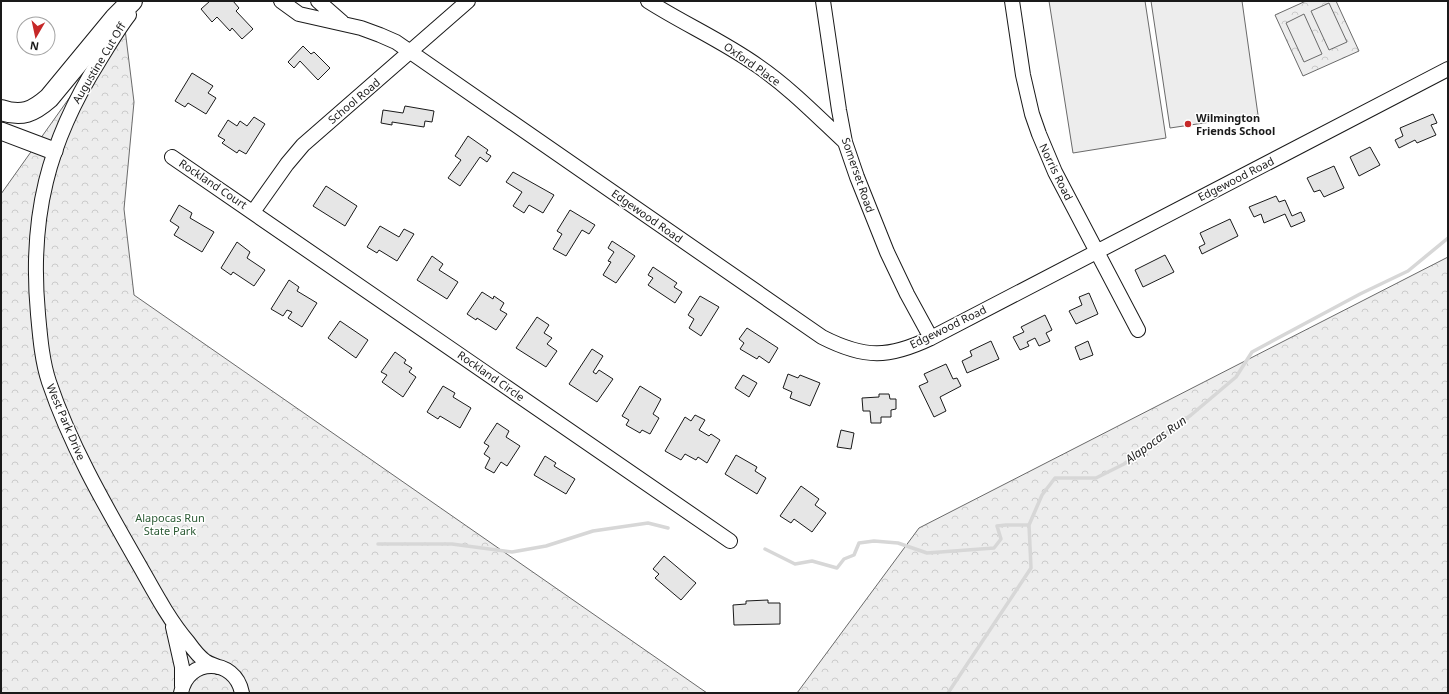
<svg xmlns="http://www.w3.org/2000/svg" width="1449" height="694" font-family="'Noto Sans',sans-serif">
<defs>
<pattern id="forest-crowns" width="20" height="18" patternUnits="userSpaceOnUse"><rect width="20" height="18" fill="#ededed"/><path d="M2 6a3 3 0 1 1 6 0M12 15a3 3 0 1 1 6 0" fill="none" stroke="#cbcbcb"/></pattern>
</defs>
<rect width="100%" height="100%" fill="#fff"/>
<path fill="url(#forest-crowns)" stroke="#6a6a6a" d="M 1306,1 L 1336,1 L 1359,51 L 1303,76 L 1275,15 Z
M 124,21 L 134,102 L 124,209 L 134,295 L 707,693 L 1,693 L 1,194 Z
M 1448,257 L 1448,693 L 797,693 L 919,528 Z"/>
<path fill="#ededed" stroke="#6a6a6a" d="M 1049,1 L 1145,1 L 1166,138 L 1073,153 Z
M 1151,1 L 1242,1 L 1258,115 L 1170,128 Z
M 1329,3 L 1347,42 L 1329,50 L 1311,11 Z
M 1304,14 L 1322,54 L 1304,62 L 1286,23 Z"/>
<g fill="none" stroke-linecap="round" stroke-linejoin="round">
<path stroke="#d7d7d7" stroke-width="3.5" d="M 378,544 L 452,544 L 512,552 L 546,546 L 593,531 L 648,523 L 668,528
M 765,549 L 795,564 L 812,561 L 837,568 L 844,559 L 854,555 L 859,543 L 874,541 L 898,543 L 927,553 L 994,548 L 1001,539 L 997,526 L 1006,525 L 1029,525
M 948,693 L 1031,568 L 1029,525 L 1042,495 L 1055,478 L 1096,478 L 1124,464 L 1191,415 L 1236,377 L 1252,352 L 1360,294 L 1408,271 L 1448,238"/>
</g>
<path fill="#e6e6e6" stroke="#1a1a1a" d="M 210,1 L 233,1 L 239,8 L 236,11 L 253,29 L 242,39 L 232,28 L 230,31 L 217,17 L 212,22 L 201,9 Z
M 303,46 L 311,54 L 314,52 L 330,68 L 318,80 L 300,61 L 294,68 L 288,62 Z
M 192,73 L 213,86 L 208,93 L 216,98 L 206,114 L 188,103 L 185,107 L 175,101 Z
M 405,106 L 434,111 L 432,122 L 425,121 L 424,127 L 392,122 L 392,125 L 381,123 L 383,110 L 403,113 Z
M 1433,114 L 1437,123 L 1431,125 L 1436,135 L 1417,143 L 1415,140 L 1399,148 L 1395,140 L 1403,136 L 1400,128 Z
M 254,117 L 265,124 L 246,154 L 239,150 L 237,153 L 222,143 L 225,140 L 218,136 L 228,120 L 237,126 L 240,121 L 247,126 Z
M 468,136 L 488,150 L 486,153 L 491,156 L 487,162 L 480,157 L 460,186 L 448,178 L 461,160 L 455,156 Z
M 1370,147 L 1380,165 L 1359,176 L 1350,157 Z
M 1334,166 L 1344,188 L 1324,197 L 1320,190 L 1314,192 L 1307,178 Z
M 513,172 L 554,195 L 543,213 L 529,205 L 524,213 L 513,206 L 522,192 L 506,182 Z
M 326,186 L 357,206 L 345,226 L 313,206 Z
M 1276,196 L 1279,202 L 1285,200 L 1292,216 L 1301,212 L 1305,221 L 1291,227 L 1285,214 L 1264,223 L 1261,214 L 1254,217 L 1249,207 Z
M 179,205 L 192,213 L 190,218 L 214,232 L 202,252 L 174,235 L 179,227 L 170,221 Z
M 570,210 L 595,225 L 589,234 L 582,230 L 566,256 L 553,249 L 562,234 L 557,231 Z
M 1230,219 L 1238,236 L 1202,254 L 1199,247 L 1205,244 L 1200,233 Z
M 380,226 L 399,237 L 404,229 L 414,234 L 397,261 L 379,250 L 377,253 L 367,247 Z
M 612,241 L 635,256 L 616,283 L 603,275 L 611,262 L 608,261 L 614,252 L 608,248 Z
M 237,242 L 250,252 L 247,258 L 265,270 L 254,286 L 233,272 L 231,275 L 221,268 Z
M 1165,255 L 1174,272 L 1143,287 L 1135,270 Z
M 432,256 L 443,264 L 439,270 L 458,282 L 447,299 L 417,280 Z
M 653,267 L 677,283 L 674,287 L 682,292 L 675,303 L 648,285 L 653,278 L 648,275 Z
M 289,280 L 299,287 L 297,291 L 317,303 L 302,327 L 288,318 L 292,312 L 287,310 L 283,316 L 271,309 Z
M 482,292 L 493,299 L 494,296 L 504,303 L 500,310 L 507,314 L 496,330 L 477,318 L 476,320 L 467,314 Z
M 1089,293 L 1098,314 L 1076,324 L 1069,311 L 1082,305 L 1079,297 Z
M 700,296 L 719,307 L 701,336 L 689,328 L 694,319 L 688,315 Z
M 1045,315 L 1052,330 L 1046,333 L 1050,341 L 1039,346 L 1035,338 L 1027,342 L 1029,346 L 1020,350 L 1013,337 L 1024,332 L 1021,327 Z
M 537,317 L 549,325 L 544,333 L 552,338 L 547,344 L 557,351 L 546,367 L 516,348 Z
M 340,321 L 368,340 L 356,358 L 328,338 Z
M 747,328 L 778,348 L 769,363 L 759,356 L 757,359 L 740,349 L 744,343 L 739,339 Z
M 991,341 L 999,359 L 967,373 L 962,361 L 972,356 L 970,351 Z
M 1088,341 L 1093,355 L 1080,360 L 1075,347 Z
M 592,349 L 603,356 L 593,372 L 596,374 L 599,370 L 613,379 L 597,402 L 569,384 Z
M 395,352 L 406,360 L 404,363 L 412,368 L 409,372 L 416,377 L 403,397 L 382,382 L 387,375 L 381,372 Z
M 946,364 L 953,379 L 957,378 L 961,386 L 940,397 L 946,411 L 934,417 L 919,386 L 928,382 L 924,374 Z
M 788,374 L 798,378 L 800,375 L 820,383 L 810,406 L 790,398 L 792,392 L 783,388 Z
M 743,375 L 757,383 L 749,397 L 735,388 Z
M 443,386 L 455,393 L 453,397 L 471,408 L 460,428 L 440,416 L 438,419 L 427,412 Z
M 640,386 L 661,399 L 653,414 L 659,418 L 650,434 L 642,430 L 640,433 L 626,425 L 629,420 L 622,416 Z
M 879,394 L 889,394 L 890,399 L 896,399 L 896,409 L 891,410 L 891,417 L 881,417 L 881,423 L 871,423 L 870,411 L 863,411 L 862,398 L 879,397 Z
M 695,415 L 705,420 L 699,430 L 709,436 L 711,434 L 720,440 L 707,463 L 698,457 L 696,460 L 685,454 L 681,460 L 665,451 L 685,417 L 691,421 Z
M 497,423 L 509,431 L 506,437 L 520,446 L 507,466 L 501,462 L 494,473 L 485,468 L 490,458 L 484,454 L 489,446 L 484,443 Z
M 841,430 L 854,433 L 851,449 L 837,447 Z
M 736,455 L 757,467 L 755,471 L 766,478 L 757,494 L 725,474 Z
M 545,456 L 556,463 L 554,466 L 575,479 L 566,494 L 534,475 Z
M 801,486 L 819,499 L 815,505 L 826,513 L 812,532 L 794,519 L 791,523 L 780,516 Z
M 664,556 L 696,583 L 681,600 L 655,578 L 659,574 L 653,569 Z
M 768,600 L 768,603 L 780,603 L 780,624 L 734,625 L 733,605 L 746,604 L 746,601 Z"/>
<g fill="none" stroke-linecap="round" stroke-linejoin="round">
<defs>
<path id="minor" d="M 281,1 L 299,14 L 361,28 L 380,35 L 396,42 L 822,337 C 865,359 889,358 931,338 L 1448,69
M 318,1 L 342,22
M 648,1 C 684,24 723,41 758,66 C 790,88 817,116 845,142
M 823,1 L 839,110 L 845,142 L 857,177 L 887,252 L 907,294 L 931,338
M 1012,1 L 1023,75 L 1032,114 L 1039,134 L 1055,172 L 1138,330
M 129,15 C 118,29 109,45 99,61 C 48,142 29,217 38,314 C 40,336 42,361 49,382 C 70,444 102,500 134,556 C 151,585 166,616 188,642 C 193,649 198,656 205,661 C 209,664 214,665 218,667
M 172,157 L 730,541
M 253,212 L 287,164 L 303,145 L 468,1
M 173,627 L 182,667 L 182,686
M 181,693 C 187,657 235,657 242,693"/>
<path id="major" d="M 1,131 L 54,151"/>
<path id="highway" d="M 1,110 C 22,117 33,112 49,98 L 115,18 L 132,1"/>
</defs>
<use href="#minor" stroke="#1a1a1a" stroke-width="16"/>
<use href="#major" stroke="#1a1a1a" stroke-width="19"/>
<use href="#highway" stroke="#1a1a1a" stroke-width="22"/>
<use href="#minor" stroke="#fff" stroke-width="14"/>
<use href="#major" stroke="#fff" stroke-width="17"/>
<use href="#highway" stroke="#fff" stroke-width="20"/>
</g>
<circle fill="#c62828" stroke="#fff" stroke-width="1.5" cx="1188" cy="124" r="4"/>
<g text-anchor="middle" stroke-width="3" stroke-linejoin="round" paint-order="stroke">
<g font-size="11" fill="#1a1a1a" stroke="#fff">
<text transform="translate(99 63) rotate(-59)" y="4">Augustine Cut Off</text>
<text transform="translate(752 64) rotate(35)" y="4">Oxford Place</text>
<text transform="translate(354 101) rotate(-40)" y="4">School Road</text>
<text transform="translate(1056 172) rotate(64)" y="4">Norris Road</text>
<text transform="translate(858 175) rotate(71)" y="4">Somerset Road</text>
<text transform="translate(1236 179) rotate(-27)" y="4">Edgewood Road</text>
<text transform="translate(213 184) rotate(34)" y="4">Rockland Court</text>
<text transform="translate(647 216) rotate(35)" y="4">Edgewood Road</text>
<text transform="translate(948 327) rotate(-26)" y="4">Edgewood Road</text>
<text transform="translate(491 376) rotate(35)" y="4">Rockland Circle</text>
<text transform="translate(66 422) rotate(67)" y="4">West Park Drive</text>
</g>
<g font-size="11" font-weight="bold" fill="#1a1a1a" stroke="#fff" text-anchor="start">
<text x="1196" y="122">Wilmington<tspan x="1196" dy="13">Friends School</tspan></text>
</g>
<g font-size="11" fill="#2b5a34" stroke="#fff">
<text x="170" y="522">Alapocas Run<tspan x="170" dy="13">State Park</tspan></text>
</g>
<g font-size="12" font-style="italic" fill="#1a1a1a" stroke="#fff">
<text transform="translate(1156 440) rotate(-36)" y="4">Alapocas Run</text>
</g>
</g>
<rect width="1449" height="694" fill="none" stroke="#1a1a1a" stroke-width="4"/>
<g transform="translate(36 36) rotate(189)"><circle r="19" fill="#ffffff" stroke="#a3a3a3"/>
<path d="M0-3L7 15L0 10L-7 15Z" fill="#c62828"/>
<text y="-6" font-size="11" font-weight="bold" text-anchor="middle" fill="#1a1a1a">N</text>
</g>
</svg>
